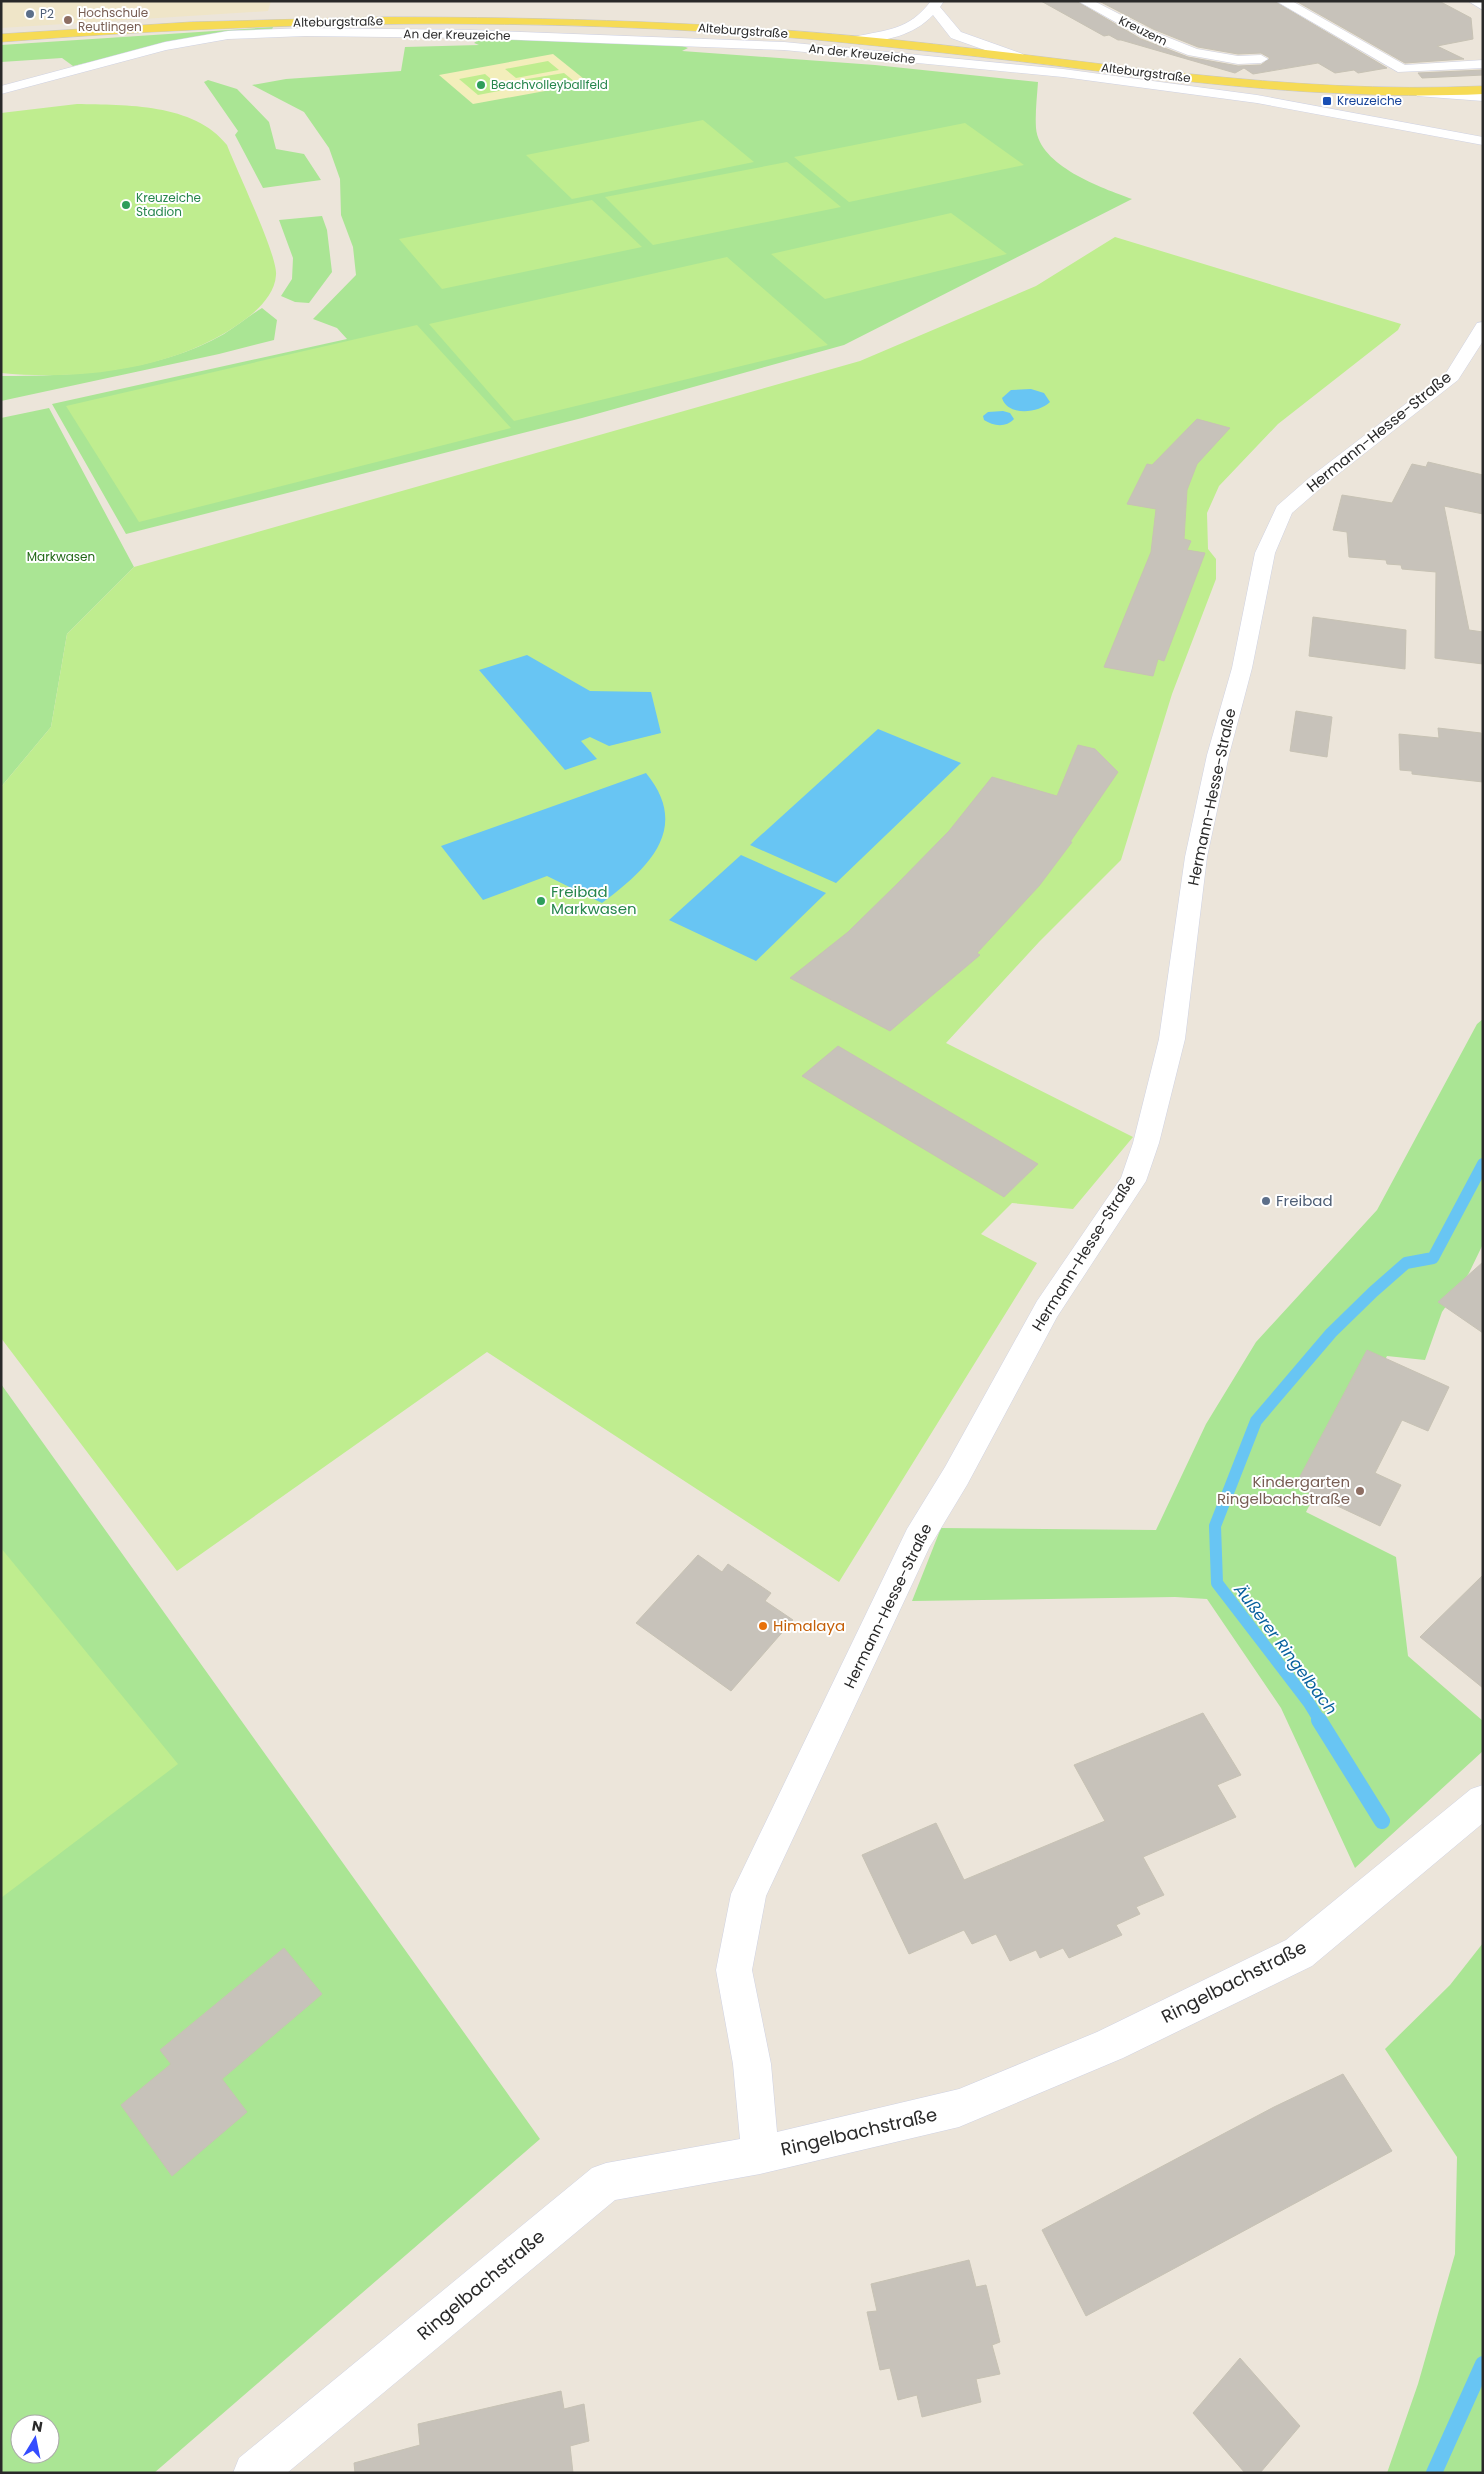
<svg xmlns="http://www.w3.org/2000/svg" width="1484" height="2474" font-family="Poppins,sans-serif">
<rect width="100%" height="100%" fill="#ece5da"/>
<path fill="#efe5c8" d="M 1,1 L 271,1 L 268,11 L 1,28 Z"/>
<path fill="#aae594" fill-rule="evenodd" d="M 273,27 L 271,32 L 163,45 L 73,66 L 62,58 L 1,62 L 1,45 Z
M 490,38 L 680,45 L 688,48 L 682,51 L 875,65 L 1038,82 C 1037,97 1035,113 1036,128 C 1039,166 1102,188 1132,199 L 844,345 L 582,418 L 126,534 L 52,404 L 347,339 L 337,328 L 313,319 L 356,275 L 353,247 L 341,215 L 340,179 L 329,148 L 304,112 L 252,85 L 286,79 L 401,71 L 405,47 L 479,45 L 474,43 L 478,40 Z
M 208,80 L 237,89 L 269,122 L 276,149 L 304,154 L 321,180 L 263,188 L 235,135 L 238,131 L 204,82 Z
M 322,216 L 327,230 L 332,272 L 309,303 L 295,302 L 281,296 L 292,279 L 293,258 L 279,220 Z
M 262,308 L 277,320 L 274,340 L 219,354 L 1,401 L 1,376 C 77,376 157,372 224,334 C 237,326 249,316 262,308 Z
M 49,408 L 134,567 L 67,634 L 51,727 L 1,787 L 1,418 Z
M 1483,1019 L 1483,1244 L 1469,1273 L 1442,1312 L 1425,1360 L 1387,1356 L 1306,1512 L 1396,1557 L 1408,1656 L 1483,1721 L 1483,1751 L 1355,1868 L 1281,1708 L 1207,1599 L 1175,1597 L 912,1601 L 941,1528 L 1156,1530 L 1206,1424 L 1256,1342 L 1377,1210 L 1477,1024 Z
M 1,1384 L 540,2139 L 154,2473 L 1,2473 ZM 20,2424 L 50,2424 L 50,2454 L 20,2454 Z
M 1483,1943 L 1483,2473 L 1387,2473 L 1418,2384 L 1455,2254 L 1457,2157 L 1385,2049 L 1450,1985 Z"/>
<path fill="#f3eebb" d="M 553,54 L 589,83 L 473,104 L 439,75 Z"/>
<path fill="#bfed8f" d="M 548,61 L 559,70 L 516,78 L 505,69 Z
M 564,73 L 575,82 L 531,90 L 521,80 Z
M 485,74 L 504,90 L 478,95 L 459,79 Z
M 77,104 C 125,105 194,103 227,145 C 236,169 278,256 276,275 C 275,293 260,308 247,318 C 181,369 82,381 1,373 L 1,113 Z
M 703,120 L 754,162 L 572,199 L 526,155 Z
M 965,123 L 1024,165 L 849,202 L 794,157 Z
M 787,162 L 841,207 L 653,245 L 605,197 Z
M 592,200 L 642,247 L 442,289 L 399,239 Z
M 951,213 L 1007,254 L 825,299 L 771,254 Z
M 1115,237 L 1401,324 L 1398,330 L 1278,424 L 1219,486 L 1207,513 L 1208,549 L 1216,559 L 1216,579 L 1172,694 L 1121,860 L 1039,942 L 946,1043 L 1133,1137 L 1073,1209 L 1012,1203 L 981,1234 L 1037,1263 L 839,1582 L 487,1352 L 177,1571 L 1,1338 L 1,787 L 51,727 L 67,634 L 134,567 L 860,361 L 1036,286 Z
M 727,257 L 828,345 L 514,421 L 429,324 Z
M 417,325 L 511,428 L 139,522 L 66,406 Z
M 1,1548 L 178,1764 L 1,1898 Z"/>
<path fill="#68c5f3" d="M 1031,389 L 1044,393 L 1050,402 C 1039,413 1008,417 1002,398 L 1011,390 Z
M 1003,411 L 1010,413 L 1014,419 C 1006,428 993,426 984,420 L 983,416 L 988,412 Z
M 527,655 L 590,691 L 651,692 L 661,733 L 609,746 L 590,737 L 581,741 L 597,759 L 565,770 L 479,670 Z
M 878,729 L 961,763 L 836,883 L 750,845 Z
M 646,773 C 692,829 647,869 602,903 L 547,876 L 483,900 L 441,846 Z
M 741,855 L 826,893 L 756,961 L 669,920 Z"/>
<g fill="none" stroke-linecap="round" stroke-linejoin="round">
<path stroke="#68c5f3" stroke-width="12" d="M 1320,1721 L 1309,1703 L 1217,1583 L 1215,1526 L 1256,1421 L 1331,1333 L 1373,1292 L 1406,1263 L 1433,1258 L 1483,1164"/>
<path stroke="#68c5f3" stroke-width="16" d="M 1319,1720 L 1382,1821
M 1434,2473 L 1483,2364"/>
</g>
<path fill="#c7c2ba" stroke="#c7c2b4" d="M 1041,1 L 1076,1 L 1141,39 L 1188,57 L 1238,66 L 1261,65 L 1270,58 L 1261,53 L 1238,54 L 1198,47 L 1153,29 L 1099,1 L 1274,1 L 1387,68 L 1358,73 L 1354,70 L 1335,73 L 1318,63 L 1253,74 L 1244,68 L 1235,73 L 1121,40 L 1118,40 L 1109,35 L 1104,36 Z
M 1296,1 L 1439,1 L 1471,18 L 1473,39 L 1437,46 L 1464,59 L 1405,63 Z
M 1483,70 L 1483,75 L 1422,78 L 1418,73 Z
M 1197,419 L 1230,428 L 1197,464 L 1187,490 L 1184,539 L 1191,541 L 1187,550 L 1205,553 L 1164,661 L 1158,659 L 1153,676 L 1104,667 L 1151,552 L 1156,509 L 1127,504 L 1147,464 L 1152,465 Z
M 1428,462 L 1483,475 L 1483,514 L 1444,506 L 1469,630 L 1483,632 L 1483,664 L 1435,658 L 1436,572 L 1402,569 L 1401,565 L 1387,564 L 1386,560 L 1349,557 L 1347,532 L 1333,530 L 1342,495 L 1392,503 L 1412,464 L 1426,467 Z
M 1313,617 L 1406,630 L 1405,669 L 1309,656 Z
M 1296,711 L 1332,717 L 1327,757 L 1290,751 Z
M 1438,728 L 1481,733 L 1483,782 L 1412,774 L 1412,771 L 1400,770 L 1399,734 L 1439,738 Z
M 1078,745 L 1095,749 L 1118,772 L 1070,842 L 1072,842 L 1039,886 L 977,953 L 980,955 L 890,1031 L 790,978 L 848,932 L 898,883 L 949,831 L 992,777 L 1057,796 Z
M 838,1046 L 1038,1164 L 1004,1197 L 802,1076 Z
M 1483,1262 L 1483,1333 L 1438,1302 Z
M 1367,1350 L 1449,1387 L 1428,1431 L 1402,1420 L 1375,1473 L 1401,1485 L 1380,1526 L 1295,1486 Z
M 698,1555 L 722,1572 L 728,1564 L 771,1593 L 765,1601 L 793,1620 L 731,1691 L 636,1623 Z
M 1483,1575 L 1483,1688 L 1420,1637 Z
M 1203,1713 L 1241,1775 L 1217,1785 L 1236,1817 L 1143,1857 L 1164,1895 L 1136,1907 L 1140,1914 L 1116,1925 L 1122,1935 L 1069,1958 L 1063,1948 L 1040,1958 L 1036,1950 L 1010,1961 L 996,1934 L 972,1944 L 964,1930 L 909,1954 L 862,1855 L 936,1823 L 964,1880 L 1105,1821 L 1074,1765 Z
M 284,1948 L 322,1994 L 222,2079 L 247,2112 L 172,2176 L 121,2105 L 171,2064 L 160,2050 Z
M 1343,2074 L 1392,2151 L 1086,2316 L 1042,2230 L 1274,2107 Z
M 969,2260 L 976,2287 L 986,2285 L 1000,2342 L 992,2345 L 1000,2374 L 976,2379 L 981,2402 L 922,2417 L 917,2395 L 898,2400 L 890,2368 L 880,2370 L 867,2312 L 877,2311 L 871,2284 Z
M 1240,2358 L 1300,2426 L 1260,2473 L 1245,2473 L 1193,2413 Z
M 561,2391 L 564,2409 L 584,2404 L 589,2441 L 570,2446 L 573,2473 L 355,2473 L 354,2463 L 420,2445 L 418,2424 Z"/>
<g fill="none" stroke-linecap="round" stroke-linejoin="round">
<defs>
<path id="minor" d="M 931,1 L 944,1 L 940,7 L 961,32 L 1023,54 L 1025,57 L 1023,60 L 1013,60 L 951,38 L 933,15 C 913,36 887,40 859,44 L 852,40 L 854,37 C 888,29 908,31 931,1 Z
M 1078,1 L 1094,1 L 1152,31 L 1197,49 L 1238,56 L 1261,55 L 1268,59 L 1261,63 L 1238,64 L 1188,55 L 1142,37 Z
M 1276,1 L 1292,1 L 1405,65 L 1483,60 L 1483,68 L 1398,72 Z
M 1468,1 L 1483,1 L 1483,10 Z
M 305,28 L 471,30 L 784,42 L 1063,69 L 1257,95 L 1483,137 L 1483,145 L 1257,103 L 1063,77 L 784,50 L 471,38 L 305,36 L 228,39 L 166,50 L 1,94 L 1,86 L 165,42 L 228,31 Z
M 1422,89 L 1483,93 L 1483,101 L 1417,96 L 1415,93 Z
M 1483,322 L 1483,341 L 1458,380 L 1323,486 L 1292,513 L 1275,553 L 1252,668 L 1229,755 L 1207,857 L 1185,1039 L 1159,1143 L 1146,1181 L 1057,1317 L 967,1485 L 929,1548 L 766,1896 L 752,1970 L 771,2064 L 777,2132 L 959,2089 L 1097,2032 L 1286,1940 L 1471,1789 L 1483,1785 L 1483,1823 L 1312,1966 L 1123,2058 L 959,2127 L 760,2174 L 615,2200 L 287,2473 L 233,2473 L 239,2458 L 592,2168 L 606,2163 L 740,2139 L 733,2064 L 716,1970 L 731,1894 L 907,1529 L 945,1467 L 1037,1301 L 1121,1178 L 1133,1143 L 1159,1039 L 1185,857 L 1207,755 L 1232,668 L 1255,553 L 1277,506 L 1309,478 L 1446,373 L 1477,323 Z"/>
<path id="major" d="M 381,17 C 553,17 725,22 897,40 C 1092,60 1286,95 1483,86 L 1483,94 C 1350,100 1220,86 1089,70 C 995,58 901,48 807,39 C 539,16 268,21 1,42 L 1,34 L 191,22 Z"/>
</defs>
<use href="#minor" stroke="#cfd2e3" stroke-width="1"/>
<use href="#major" stroke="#c7c7c7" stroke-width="1"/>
<use href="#minor" fill="#fff" fill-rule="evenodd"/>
<use href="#major" fill="#f6db55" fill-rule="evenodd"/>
</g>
<g fill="#5c6f8a" stroke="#fff" stroke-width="2">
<circle cx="30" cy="14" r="5"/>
<circle cx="1266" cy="1201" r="5"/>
</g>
<g fill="#8d6e63" stroke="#fff" stroke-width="2">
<circle cx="68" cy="20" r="5"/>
<circle cx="1360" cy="1491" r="5"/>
</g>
<g fill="#2e9e5b" stroke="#fff" stroke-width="2">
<circle cx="481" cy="85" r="5"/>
<circle cx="126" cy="205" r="5"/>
<circle cx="541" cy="901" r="5"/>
</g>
<rect fill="#1a4fb4" stroke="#fff" stroke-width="2" x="1322" y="96" width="10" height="10" rx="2.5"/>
<circle fill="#e8710a" stroke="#fff" stroke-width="2" cx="763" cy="1626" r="5"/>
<g text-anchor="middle" stroke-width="4" stroke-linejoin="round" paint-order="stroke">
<g font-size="12" fill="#785e54" stroke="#fff" text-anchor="start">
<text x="78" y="17">Hochschule<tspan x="78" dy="14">Reutlingen</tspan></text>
</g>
<g font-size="12" fill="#4e5e75" stroke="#fff" text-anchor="start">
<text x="40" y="18">P2</text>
</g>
<g font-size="12" fill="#292929" stroke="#fff">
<text transform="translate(338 22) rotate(-1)" y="4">Alteburgstraße</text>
<text transform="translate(743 31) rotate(4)" y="4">Alteburgstraße</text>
<text transform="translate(1143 31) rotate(26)" y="4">Kreuzem</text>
<text transform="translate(457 35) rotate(1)" y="4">An der Kreuzeiche</text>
<text transform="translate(862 54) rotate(6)" y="4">An der Kreuzeiche</text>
<text transform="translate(1146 73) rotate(7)" y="4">Alteburgstraße</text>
</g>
<g font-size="12" fill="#27864d" stroke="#fff" text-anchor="start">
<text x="491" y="89">Beachvolleyballfeld</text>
<text x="136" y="202">Kreuzeiche<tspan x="136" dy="14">Stadion</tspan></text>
</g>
<g font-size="12" fill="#164399" stroke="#fff" text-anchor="start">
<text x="1337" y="105">Kreuzeiche</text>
</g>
<g font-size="12" fill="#226817" stroke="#fff">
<text x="61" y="561">Markwasen</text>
</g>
<g font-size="15" fill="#292929" stroke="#fff">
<text transform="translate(1379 432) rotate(-39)" y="5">Hermann-Hesse-Straße</text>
<text transform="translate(1212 797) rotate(-78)" y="5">Hermann-Hesse-Straße</text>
<text transform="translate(1084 1253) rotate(-58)" y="5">Hermann-Hesse-Straße</text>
<text transform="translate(888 1606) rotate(-64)" y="5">Hermann-Hesse-Straße</text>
</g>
<g font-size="15" fill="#27864d" stroke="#fff" text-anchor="start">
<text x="551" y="897">Freibad<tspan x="551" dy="17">Markwasen</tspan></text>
</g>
<g font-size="15" fill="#4e5e75" stroke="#fff" text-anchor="start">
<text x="1276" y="1206">Freibad</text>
</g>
<g font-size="15" fill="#785e54" stroke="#fff" text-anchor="end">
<text x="1350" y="1487">Kindergarten<tspan x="1350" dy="17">Ringelbachstraße</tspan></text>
</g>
<g font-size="15" fill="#c56008" stroke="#fff" text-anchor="start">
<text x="773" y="1631">Himalaya</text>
</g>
<g font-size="16" font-style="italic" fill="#08619e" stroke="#fff">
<text transform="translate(1286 1649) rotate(53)" y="6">Äußerer Ringelbach</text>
</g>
<g font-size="18" fill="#292929" stroke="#fff">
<text transform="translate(1234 1982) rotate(-27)" y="6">Ringelbachstraße</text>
<text transform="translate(859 2132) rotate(-13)" y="6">Ringelbachstraße</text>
<text transform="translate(481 2285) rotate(-40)" y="6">Ringelbachstraße</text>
</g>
</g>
<rect width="1484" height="2474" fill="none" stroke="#292929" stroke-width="5"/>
<g transform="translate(35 2439) rotate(10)"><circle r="24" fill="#ffffff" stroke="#a9a9a9"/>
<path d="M0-4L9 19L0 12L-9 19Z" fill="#344cff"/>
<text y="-8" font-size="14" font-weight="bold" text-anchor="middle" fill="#292929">N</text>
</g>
</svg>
